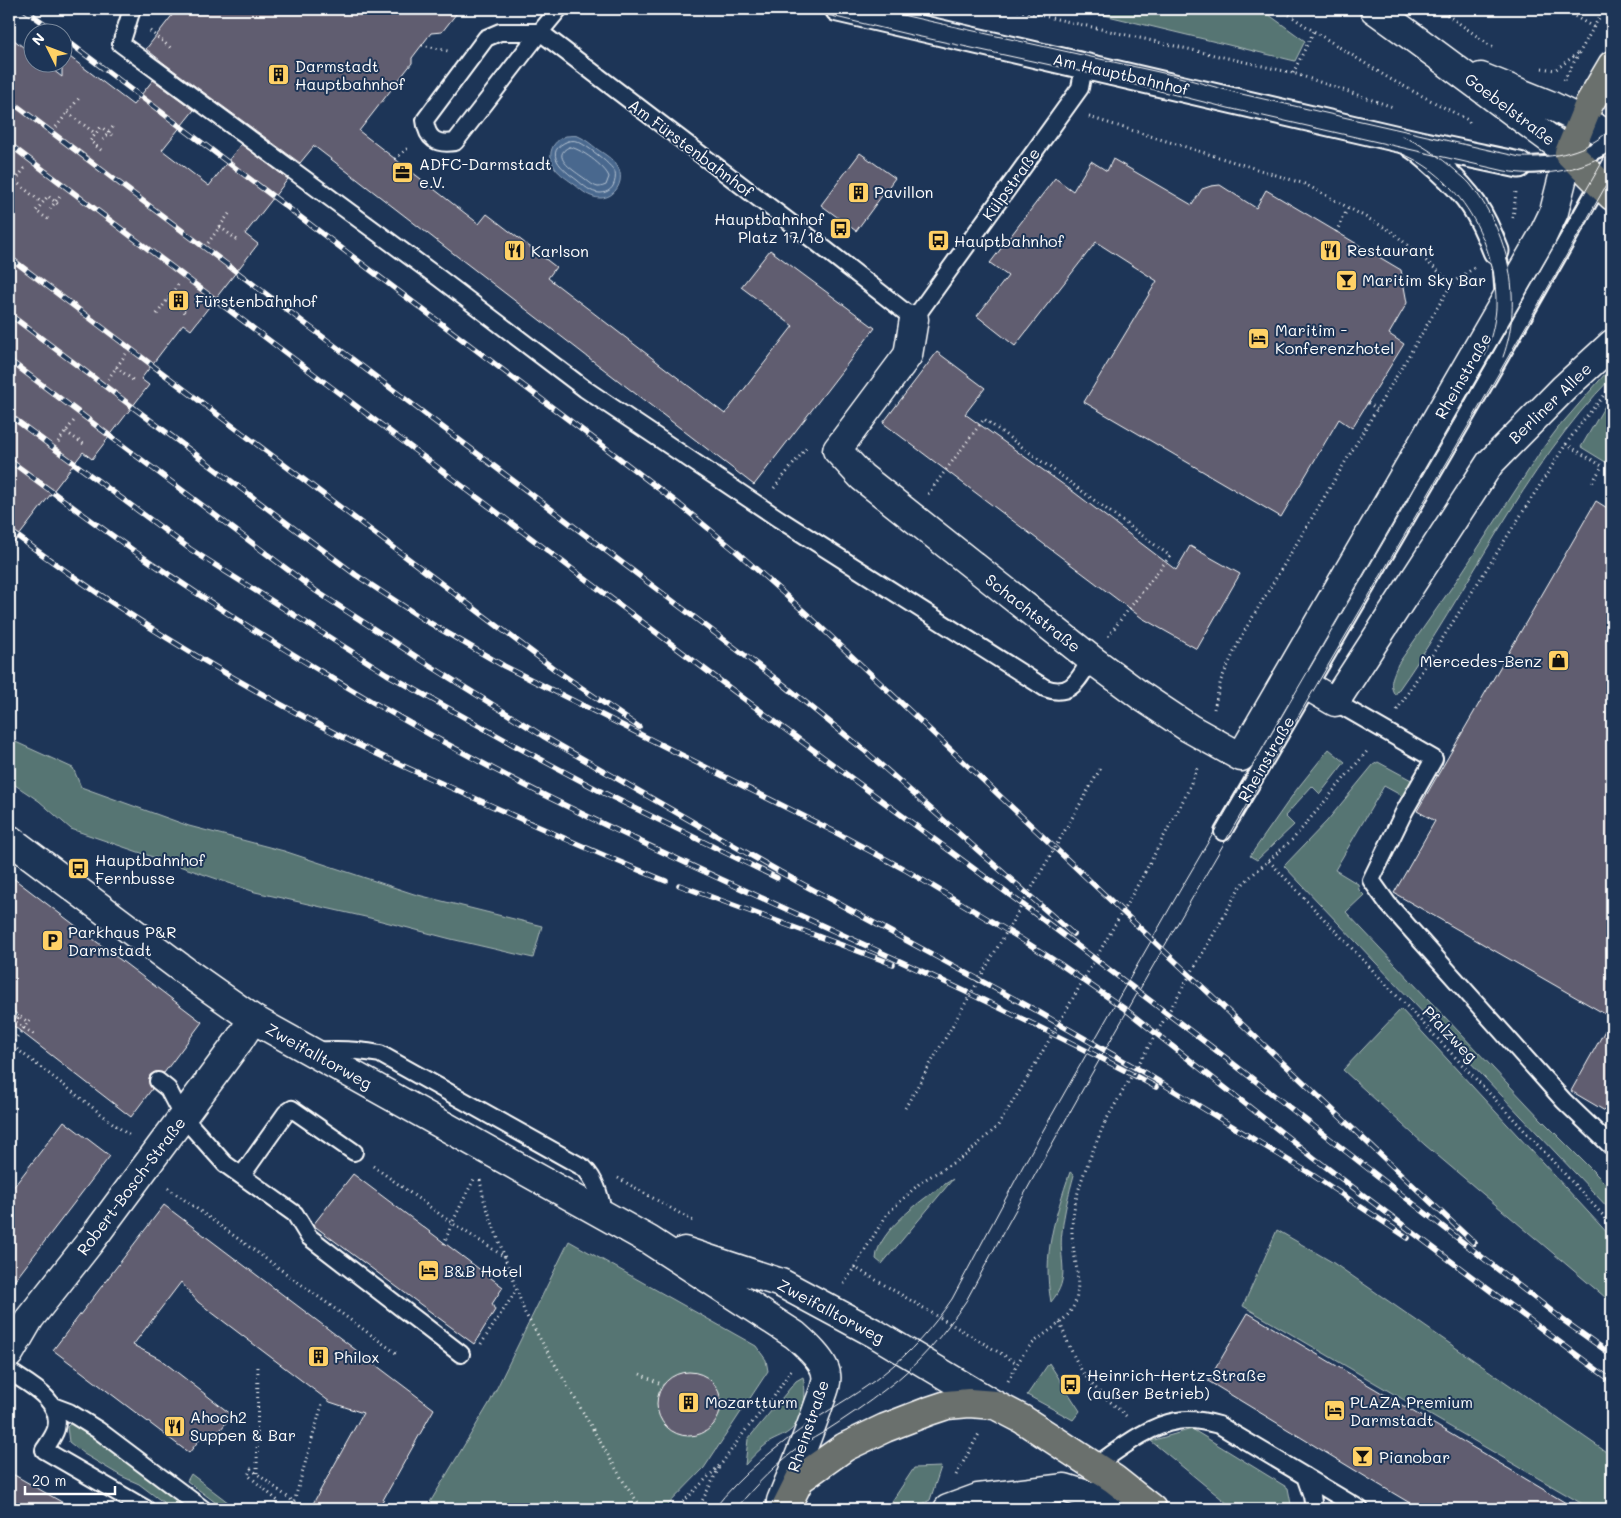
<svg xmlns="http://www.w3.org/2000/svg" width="1621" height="1518" font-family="Mali,sans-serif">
<rect width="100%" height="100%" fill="#1d3557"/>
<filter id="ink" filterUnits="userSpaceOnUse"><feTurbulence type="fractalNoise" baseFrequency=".02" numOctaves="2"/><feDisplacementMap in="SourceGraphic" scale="10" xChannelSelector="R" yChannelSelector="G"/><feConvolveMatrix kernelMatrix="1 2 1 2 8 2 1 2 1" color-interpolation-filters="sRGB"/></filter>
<g filter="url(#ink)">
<path fill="#577573" stroke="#abbab9" d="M 1079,9 L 1261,9 L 1305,41 L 1295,61 Z
M 1612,366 L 1612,377 C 1522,469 1469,591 1395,695 C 1388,684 1393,676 1398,664 L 1461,574 L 1543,448 L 1558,428 Z
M 1612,395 L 1612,466 L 1581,447 L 1610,397 Z
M 9,739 L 73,768 L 81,787 L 189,826 L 284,851 L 414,894 L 542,926 L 533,958 L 451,939 L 370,918 L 255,892 L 71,829 L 39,801 L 9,781 Z
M 1329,749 L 1345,762 L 1320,794 L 1312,786 L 1285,816 L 1294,825 L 1257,860 L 1250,856 L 1297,789 Z
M 1378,762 L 1415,782 L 1406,798 L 1384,786 L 1335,870 L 1358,884 L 1359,890 L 1364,895 L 1346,912 L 1541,1119 L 1612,1190 L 1612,1212 L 1284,866 L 1327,821 L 1373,765 Z
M 1401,1009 L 1612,1238 L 1612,1303 L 1425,1145 L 1343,1070 Z
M 1070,1172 L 1074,1175 C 1069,1193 1064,1212 1062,1232 C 1058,1260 1072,1277 1051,1302 C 1042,1254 1055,1217 1070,1172 Z
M 953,1179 L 882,1264 L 876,1259 C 877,1230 930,1193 953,1179 Z
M 1277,1230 L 1332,1262 L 1612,1456 L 1612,1509 L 1591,1509 L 1243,1306 Z
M 569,1241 L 756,1346 L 766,1360 L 768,1371 L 704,1468 L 664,1509 L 426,1509 L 490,1402 Z
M 1049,1363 L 1080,1411 L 1073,1420 L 1027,1395 Z
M 803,1377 C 807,1395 805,1414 792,1429 C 785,1436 776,1438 768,1443 C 760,1449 752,1457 745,1465 L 748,1439 L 796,1381 Z
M 72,1422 L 81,1425 L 192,1509 L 172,1509 L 139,1484 L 121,1476 L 84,1454 L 69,1442 L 67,1427 Z
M 1192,1429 L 1288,1488 L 1292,1509 L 1234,1509 L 1151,1441 Z
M 941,1467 L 930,1500 L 914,1509 L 887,1509 L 914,1468 Z
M 191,1474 L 237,1509 L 224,1509 L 187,1481 Z"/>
<path fill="#48688e" stroke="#91a4bb" d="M 566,136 C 570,136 574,135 578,136 C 585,139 591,144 597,149 C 609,157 623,165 620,181 C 619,186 616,191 612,194 C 607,198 600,199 594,197 C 586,195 580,189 574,184 C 563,176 549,168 551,152 C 553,143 559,139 566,136 Z"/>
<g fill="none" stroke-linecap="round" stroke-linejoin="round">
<path stroke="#b6c3d2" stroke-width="1" d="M 568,141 C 570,141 574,140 576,141 C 584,143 611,164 615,172 C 616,177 615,182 613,186 C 610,191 605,193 600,193 C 591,193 583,185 577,180 C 563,170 541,152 568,141 Z
M 569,147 C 579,147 606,167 609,177 L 606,185 C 603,186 602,187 598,187 C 592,186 586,179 581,176 C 573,170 550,156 569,147 Z"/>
</g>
<path fill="#615d6f" stroke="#fff" d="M 177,9 L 460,9 L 442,32 L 431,33 L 412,58 L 412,63 L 359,131 L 479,224 L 487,214 L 556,267 L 548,278 L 725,414 L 793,326 L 741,287 L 770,250 L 875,328 L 754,485 L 314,146 L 300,163 L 165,64 L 146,49 Z
M 9,36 L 32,54 L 32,62 L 43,62 L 62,77 L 62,51 L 133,105 L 153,80 L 194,110 L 162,150 L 209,186 L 241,144 L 288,179 L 245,234 L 258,244 L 191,330 L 183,324 L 141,379 L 149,385 L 92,459 L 83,452 L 9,549 Z
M 860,153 L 895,178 L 856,231 L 821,205 Z
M 1113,159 L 1192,205 L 1202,189 L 1211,186 L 1220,185 L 1256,208 L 1266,190 L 1401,270 L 1407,303 L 1389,334 L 1404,344 L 1352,428 L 1339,419 L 1281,517 L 1084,402 L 1157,281 L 1096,242 L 1015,346 L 977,316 L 1008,276 L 990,263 L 1055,178 L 1073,191 L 1091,161 L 1107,171 Z
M 937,352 L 985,388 L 965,414 L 1075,493 L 1176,570 L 1190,546 L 1240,574 L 1197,649 L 1142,618 L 883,423 Z
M 1596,501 L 1612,511 L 1612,1115 L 1571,1091 L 1612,1018 L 1394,893 L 1435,821 L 1417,811 Z
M 9,875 L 202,1022 L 164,1073 L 155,1072 L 150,1075 L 149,1084 L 152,1089 L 131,1117 L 11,1024 L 18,1015 L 9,1008 Z
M 64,1121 L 110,1156 L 9,1288 L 9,1193 Z
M 353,1174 L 503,1287 L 492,1304 L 495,1310 L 474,1344 L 313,1225 Z
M 164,1205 L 434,1409 L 378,1509 L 310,1509 L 363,1413 L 330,1402 L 198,1302 L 181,1282 L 133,1345 L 160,1359 L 232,1415 L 211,1442 L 203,1435 L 189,1453 L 53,1350 Z
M 1248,1313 L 1407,1408 L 1576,1509 L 1420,1509 L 1366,1477 L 1208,1381 Z
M657 1404a32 32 0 1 1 64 0a32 32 0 1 1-64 0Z
M 9,1472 L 74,1509 L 9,1509 Z"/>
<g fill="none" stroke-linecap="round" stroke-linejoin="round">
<defs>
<path id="service" d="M 132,9 L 121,44 L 439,278 L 585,389 L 779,519 L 1045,688 C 1072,698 1079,678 1091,659
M 559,9 L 540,32 L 455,142 C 436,145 427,139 425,120 L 486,38 L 500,32 L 540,32 L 821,246 L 914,319 L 1080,88 L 1083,72 L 1087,66
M 1519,165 C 1556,165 1581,161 1612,141
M 1496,251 L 1502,271 L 1504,300
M 1335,702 L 1434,759 L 1405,810 L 1371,880 L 1388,904 L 1564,1101 L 1612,1147
M 1223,832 L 1484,385 L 1612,161
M 314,1051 C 336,1049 358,1050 380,1054 L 584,1168 C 597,1181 600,1198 604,1215
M 158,1081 L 168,1089 L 182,1116 L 225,1164 L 295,1214 L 309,1237 L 461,1354
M 242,1175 L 286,1113 L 292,1109 L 354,1152
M 9,1371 C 28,1384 63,1400 56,1429 C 54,1436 48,1444 44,1450 L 146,1509
M 53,1406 L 69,1412 L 98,1430 L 203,1509
M 1095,1466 C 1118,1450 1149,1425 1177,1421 C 1191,1418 1205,1421 1219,1425 L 1360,1509
M 1305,1476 L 1312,1496 L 1314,1509"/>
<path id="pedestrian" d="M 838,9 L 1420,144 L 1519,165
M 1412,145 C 1422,151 1430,159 1439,167 C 1470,195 1481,212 1496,251"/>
<path id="minor" d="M 914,319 L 908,355 L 837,450 L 862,477 L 1091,659 L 1141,696 L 1189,728 L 1241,757 L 1542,237 L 1554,212 L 1569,153
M 1289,675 L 1335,702 L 1490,463 L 1564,388 L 1612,344
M 9,1354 L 30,1318 L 90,1242 L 238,1042 L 253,1019"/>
<path id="tertiary" d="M 9,839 L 185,971 L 253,1019 L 649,1240 L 795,1335 C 804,1343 825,1362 826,1374 C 828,1383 822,1395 819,1404 C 808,1437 794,1469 781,1501
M 684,1251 L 781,1283 L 876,1334 L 995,1405"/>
<path id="secondary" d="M 1374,9 C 1440,56 1504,106 1569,153
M 1481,77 L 1550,105 L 1612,136
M 948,1509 L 978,1498 L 1065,1488 L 1131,1509"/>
<path id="primary" d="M 1612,65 L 1589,104 L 1569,153 L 1612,196
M 785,1509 L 800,1479 L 845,1447 L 885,1428 L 929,1411 L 947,1405 L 969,1403 L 995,1405 L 1022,1419 L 1114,1479 L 1152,1509"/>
</defs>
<use href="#service" stroke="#fff" stroke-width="20"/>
<use href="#pedestrian" stroke="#fff" stroke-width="29"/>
<use href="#minor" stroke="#fff" stroke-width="31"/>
<use href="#tertiary" stroke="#fff" stroke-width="31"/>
<use href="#secondary" stroke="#fff" stroke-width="31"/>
<use href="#primary" stroke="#fff" stroke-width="31"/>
<path stroke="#fff" stroke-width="3" stroke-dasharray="1 4" stroke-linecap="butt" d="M 1013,9 L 1293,73 L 1393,107
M 1281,9 L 1304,25 L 1390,79 L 1468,120 L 1471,126
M 1439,9 L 1495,49
M 1562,9 L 1593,27
M 150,31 L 172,49
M 422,45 L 448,51
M 1542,68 L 1555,70 L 1578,53
M 1293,73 L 1314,31
M 1564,80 L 1604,9
M 68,113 L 96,134
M 1089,117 L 1305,184 L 1391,231 L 1452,283
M 56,127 L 80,97
M 103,140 L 115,124
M 101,150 L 90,141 L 101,127 L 112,135
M 395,159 L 409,147
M 15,181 L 42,203
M 9,189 L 27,165
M 50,209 L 62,193
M 1513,218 L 1516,192
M 48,219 L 36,211 L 48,196 L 59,205
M 220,227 L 240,242
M 1336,232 L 1348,208
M 208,243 L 231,211
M 168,299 L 186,313
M 157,314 L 180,282
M 116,367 L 134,381
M 108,379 L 126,354
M 1368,403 L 1377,409
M 66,432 L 85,445
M 58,442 L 76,418
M 1566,444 L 1602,466 L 1591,485
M 774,488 L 808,446
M 928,494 L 984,419 L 1170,556 L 1108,636
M 1214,709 L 1221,680 L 1242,635 L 1452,283 L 1474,268
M 1397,710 L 1566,444 L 1585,418 L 1607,392
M 1269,861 L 1509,1114 L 1612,1225
M 1145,872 L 1186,795 L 1198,766
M 1223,918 L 1239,888 L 1250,877 L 1293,839 L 1369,749
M 21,1026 L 16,1022 L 19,1016 L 28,1022
M 24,1028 L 35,1035
M 9,1043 L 131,1137
M 11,1045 L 31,1018
M 373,1166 L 452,1223 L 505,1257
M 618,1178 L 695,1222
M 480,1180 L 484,1200 L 525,1313 L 626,1486 L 643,1509
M 168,1188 L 396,1353
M 444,1244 L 452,1223 L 475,1177
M 854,1267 L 1017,1363
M 844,1284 L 887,1214 L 921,1182 L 966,1155 L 997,1127 L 1028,1077
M 1060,1323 C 1068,1343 1076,1365 1090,1382 C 1101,1395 1115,1405 1127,1417
M 481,1344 L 516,1291
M 640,1374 L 663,1385
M 1008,1381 C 1015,1368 1021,1355 1031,1345 C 1047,1330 1069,1322 1076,1300 C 1082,1275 1071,1252 1072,1227 C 1074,1190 1091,1156 1105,1122
M 257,1473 L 258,1363
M 956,1475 L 980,1432
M 274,1509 L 278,1501 L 248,1475 L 251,1469 L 294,1502 L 323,1401
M 676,1509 L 722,1463 L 745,1431 L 773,1398 L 791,1370
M 698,1509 L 720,1466"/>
<use href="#service" stroke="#1d3557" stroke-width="16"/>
<use href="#pedestrian" stroke="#1d3557" stroke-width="25"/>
<use href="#minor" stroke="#1d3557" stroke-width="28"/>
<use href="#tertiary" stroke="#1d3557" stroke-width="28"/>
<use href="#secondary" stroke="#1d3557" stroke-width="28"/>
<use href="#primary" stroke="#6b706d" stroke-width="28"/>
<path stroke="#fff" stroke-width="1" d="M 802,9 L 907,34 L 1083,72 L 1228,108 L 1505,171 C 1540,177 1575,172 1606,154
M 875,9 L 1172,75 L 1237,93 L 1520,157 C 1555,158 1586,153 1612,128
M 1402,136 C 1423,145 1439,156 1456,171 C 1460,175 1466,179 1470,184 C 1508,231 1524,299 1503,357
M 1397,152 C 1459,173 1498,244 1496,308 C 1495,324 1490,341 1485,356
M 714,1509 C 741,1474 777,1446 813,1421 C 836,1405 861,1392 883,1374 C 910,1353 933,1327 952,1299 L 1023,1166 L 1074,1076 L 1179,892 L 1457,416 L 1612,145
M 736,1509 C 755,1485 779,1461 805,1443 C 811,1439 818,1436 824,1432 C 846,1418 867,1404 887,1388 C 919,1364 944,1334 966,1301 C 1171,920 1400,552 1612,175"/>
<defs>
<path id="rail" d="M 24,9 L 56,32
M 62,37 L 602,445 L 680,505 L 737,552 L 809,616 L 1474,1243
M 9,100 L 784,685 L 864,750 L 1073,934
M 9,144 L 747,701 L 1034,913 L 1213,1048 L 1563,1320 L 1612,1355
M 9,257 L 557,671 L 639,727
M 9,314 L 356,575 L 423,619 L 504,666 L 835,832 L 904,869 L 1018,937 L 1060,964 L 1125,1009 L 1314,1158 L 1500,1298 L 1612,1381
M 9,360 L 316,591 L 429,665 L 543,736 L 780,872 L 1035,1010 L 1150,1076 L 1311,1174 L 1408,1238
M 9,415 L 190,549 L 387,674 L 514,745 L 602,792 L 777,878
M 9,460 C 51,491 94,523 137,553 C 267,642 403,724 544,795 C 746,896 957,980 1156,1087
M 9,530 C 117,611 232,681 352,742 C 391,761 432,779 472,797 C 536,826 600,855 666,881
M 679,885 L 893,964"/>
</defs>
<use href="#rail" stroke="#fff" stroke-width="5.5"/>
<use href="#rail" stroke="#1d3557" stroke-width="4" stroke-dasharray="11" stroke-linecap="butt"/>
<path stroke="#fff" stroke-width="3" stroke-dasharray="1 4" stroke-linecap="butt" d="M 1028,1077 L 1145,872
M 905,1108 L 1102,766
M 1105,1122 L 1223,918"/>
</g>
</g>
<defs>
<symbol id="building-square" viewBox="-11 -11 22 22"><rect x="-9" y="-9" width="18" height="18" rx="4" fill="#ffd166" stroke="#1d3557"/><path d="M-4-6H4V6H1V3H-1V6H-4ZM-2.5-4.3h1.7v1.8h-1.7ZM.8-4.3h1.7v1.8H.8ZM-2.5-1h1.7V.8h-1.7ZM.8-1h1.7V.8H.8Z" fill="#111"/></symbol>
<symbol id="office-square" viewBox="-11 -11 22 22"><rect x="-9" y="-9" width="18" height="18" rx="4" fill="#ffd166" stroke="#1d3557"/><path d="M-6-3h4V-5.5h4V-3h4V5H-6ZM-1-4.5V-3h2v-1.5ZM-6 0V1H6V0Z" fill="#111"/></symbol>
<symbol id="bus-square" viewBox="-11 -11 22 22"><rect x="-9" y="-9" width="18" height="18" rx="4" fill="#ffd166" stroke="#1d3557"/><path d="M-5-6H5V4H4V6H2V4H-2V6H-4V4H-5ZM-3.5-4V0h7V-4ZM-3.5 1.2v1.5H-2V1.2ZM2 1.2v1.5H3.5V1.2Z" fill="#111"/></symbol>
<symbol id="restaurant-square" viewBox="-11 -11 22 22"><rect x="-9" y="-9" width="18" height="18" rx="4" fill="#ffd166" stroke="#1d3557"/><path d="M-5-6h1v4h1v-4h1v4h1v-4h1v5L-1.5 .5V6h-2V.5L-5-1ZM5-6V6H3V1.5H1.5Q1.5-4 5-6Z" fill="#111"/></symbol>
<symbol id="bar-square" viewBox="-11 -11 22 22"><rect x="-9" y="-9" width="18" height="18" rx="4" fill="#ffd166" stroke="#1d3557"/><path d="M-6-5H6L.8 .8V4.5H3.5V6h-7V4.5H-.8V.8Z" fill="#111"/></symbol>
<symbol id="hotel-square" viewBox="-11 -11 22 22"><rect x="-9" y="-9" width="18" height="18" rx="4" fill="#ffd166" stroke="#1d3557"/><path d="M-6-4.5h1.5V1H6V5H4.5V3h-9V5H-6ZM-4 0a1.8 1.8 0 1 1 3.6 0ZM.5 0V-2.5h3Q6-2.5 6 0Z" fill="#111"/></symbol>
<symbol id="shop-square" viewBox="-11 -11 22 22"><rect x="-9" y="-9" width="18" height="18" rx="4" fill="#ffd166" stroke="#1d3557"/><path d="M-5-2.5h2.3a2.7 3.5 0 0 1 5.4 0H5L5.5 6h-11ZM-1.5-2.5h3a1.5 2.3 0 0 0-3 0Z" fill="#111"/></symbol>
<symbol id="parking-square" viewBox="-11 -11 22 22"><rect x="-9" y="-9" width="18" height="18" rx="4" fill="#ffd166" stroke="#1d3557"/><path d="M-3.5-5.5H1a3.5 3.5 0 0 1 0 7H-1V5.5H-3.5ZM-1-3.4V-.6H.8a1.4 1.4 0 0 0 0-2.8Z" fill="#111"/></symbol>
</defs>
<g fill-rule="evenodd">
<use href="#building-square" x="266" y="62" width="25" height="25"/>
<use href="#office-square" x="390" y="160" width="25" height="25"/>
<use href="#building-square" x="846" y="180" width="25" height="25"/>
<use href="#bus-square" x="828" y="216" width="25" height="25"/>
<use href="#bus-square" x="926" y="228" width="25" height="25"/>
<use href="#restaurant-square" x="1318" y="238" width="25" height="25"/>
<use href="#restaurant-square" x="502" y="238" width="25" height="25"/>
<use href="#bar-square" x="1334" y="268" width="25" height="25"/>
<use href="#building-square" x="166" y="288" width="25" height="25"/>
<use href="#hotel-square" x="1246" y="326" width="25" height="25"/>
<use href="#shop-square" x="1546" y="648" width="25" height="25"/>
<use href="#bus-square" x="66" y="856" width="25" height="25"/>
<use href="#parking-square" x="40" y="928" width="25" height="25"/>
<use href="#hotel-square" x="416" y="1258" width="25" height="25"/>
<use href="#building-square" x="306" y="1344" width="25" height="25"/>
<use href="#bus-square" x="1058" y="1372" width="25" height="25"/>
<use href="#building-square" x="676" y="1390" width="25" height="25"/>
<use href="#hotel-square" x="1322" y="1398" width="25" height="25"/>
<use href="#restaurant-square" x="162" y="1414" width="25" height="25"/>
<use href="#bar-square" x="1350" y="1444" width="25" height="25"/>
</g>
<g text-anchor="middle" stroke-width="4" stroke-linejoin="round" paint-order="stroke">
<g font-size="16" fill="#fff" stroke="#1d3557" text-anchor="start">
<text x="295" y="72">Darmstadt<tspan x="295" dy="18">Hauptbahnhof</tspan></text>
<text x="419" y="170">ADFC-Darmstadt<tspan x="419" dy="18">e.V.</tspan></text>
<text x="874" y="198">Pavillon</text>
<text x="824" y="225" text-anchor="end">Hauptbahnhof<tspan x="824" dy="18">Platz 17/18</tspan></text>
<text x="954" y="247">Hauptbahnhof</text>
<text x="1347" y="256">Restaurant</text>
<text x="531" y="257">Karlson</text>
<text x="1362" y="286">Maritim Sky Bar</text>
<text x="195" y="307">Fürstenbahnhof</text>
<text x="1275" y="336">Maritim -<tspan x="1275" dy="18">Konferenzhotel</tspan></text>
<text x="1542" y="667" text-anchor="end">Mercedes-Benz</text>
<text x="95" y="866">Hauptbahnhof<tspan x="95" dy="18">Fernbusse</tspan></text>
<text x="68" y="938">Parkhaus P&amp;R<tspan x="68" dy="18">Darmstadt</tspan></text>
<text x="444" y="1277">B&amp;B Hotel</text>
<text x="334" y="1363">Philox</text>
<text x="1087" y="1381">Heinrich-Hertz-Straße<tspan x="1087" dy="18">(außer Betrieb)</tspan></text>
<text x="705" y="1408">Mozartturm</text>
<text x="1350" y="1408">PLAZA Premium<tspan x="1350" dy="18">Darmstadt</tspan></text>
<text x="190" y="1423">Ahoch2<tspan x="190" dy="18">Suppen &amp; Bar</tspan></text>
<text x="1379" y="1463">Pianobar</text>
</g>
<g font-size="16" fill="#fff" stroke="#1d3557">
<text transform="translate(1121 74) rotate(13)" y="6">Am Hauptbahnhof</text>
<text transform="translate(1510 109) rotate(37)" y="6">Goebelstraße</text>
<text transform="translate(691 148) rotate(37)" y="6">Am Fürstenbahnhof</text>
<text transform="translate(1011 184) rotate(-54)" y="6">Külpstraße</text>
<text transform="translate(1463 376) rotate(-60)" y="6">Rheinstraße</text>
<text transform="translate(1550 403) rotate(-44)" y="6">Berliner Allee</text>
<text transform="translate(1033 613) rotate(38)" y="6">Schachtstraße</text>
<text transform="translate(1266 759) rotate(-60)" y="6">Rheinstraße</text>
<text transform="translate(1450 1034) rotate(46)" y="6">Pfalzweg</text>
<text transform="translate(319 1056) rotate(29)" y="6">Zweifalltorweg</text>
<text transform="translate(131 1186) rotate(-53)" y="6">Robert-Bosch-Straße</text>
<text transform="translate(831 1311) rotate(28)" y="6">Zweifalltorweg</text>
<text transform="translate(808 1426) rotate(-71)" y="6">Rheinstraße</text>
</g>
</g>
<rect width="1621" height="1518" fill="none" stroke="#1d3557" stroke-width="30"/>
<rect x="15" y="15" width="1591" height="1488" fill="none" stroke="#fff" stroke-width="2" filter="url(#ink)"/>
<g transform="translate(48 48) rotate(312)"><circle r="24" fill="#1d3557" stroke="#77869a"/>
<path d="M0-4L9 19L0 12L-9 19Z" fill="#ffd166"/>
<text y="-8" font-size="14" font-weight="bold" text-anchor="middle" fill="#ffffff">N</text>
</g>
<path d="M25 1486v8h90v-8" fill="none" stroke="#ffffff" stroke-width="2.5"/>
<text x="32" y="1486" font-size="15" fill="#ffffff" stroke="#1d3557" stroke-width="4" paint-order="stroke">20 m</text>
</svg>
